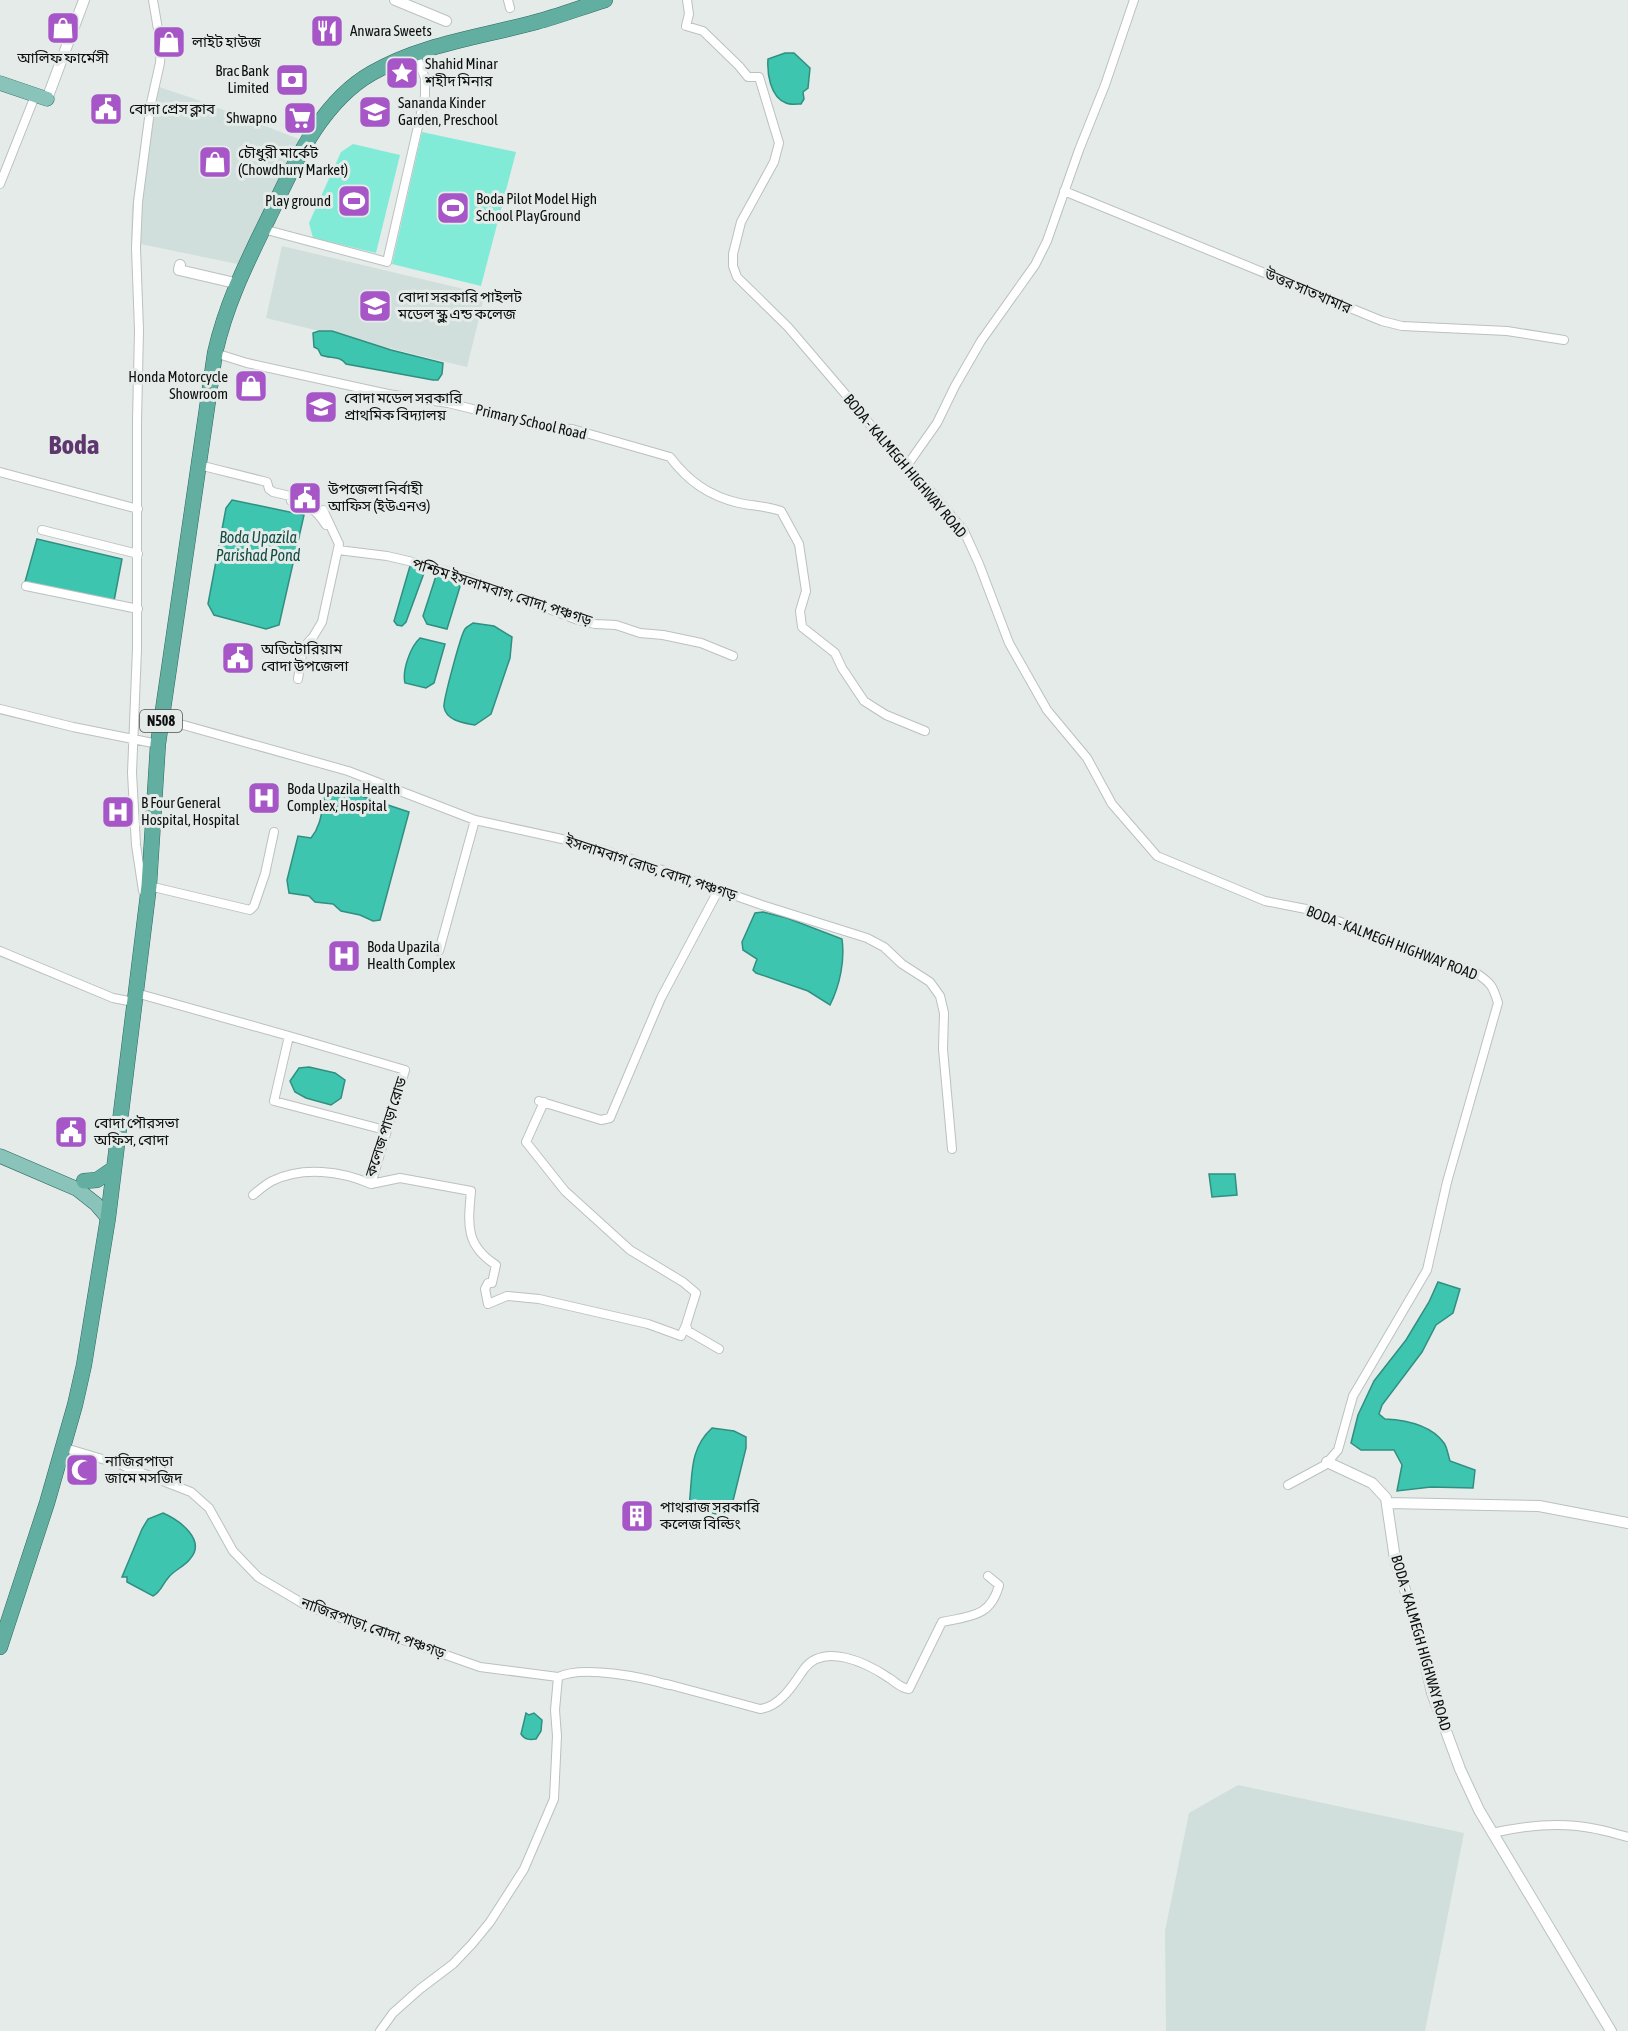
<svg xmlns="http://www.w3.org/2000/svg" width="1628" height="2031" font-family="'Asap Condensed','Noto Sans Bengali',sans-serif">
<rect width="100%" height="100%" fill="#e4ebe9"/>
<path fill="#d0dfdb" d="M 150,84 L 195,99 L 299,139 L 284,180 L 242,265 L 131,242 L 132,208 Z
M 282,246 L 485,294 L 467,367 L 266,318 Z
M 1238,1785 L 1464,1833 L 1425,2031 L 1166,2031 L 1165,1931 L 1189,1813 Z"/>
<path fill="#82ebd8" d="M 422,132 L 516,152 L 481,286 L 392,264 Z
M 353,144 L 400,155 L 376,253 L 313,238 L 309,223 L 341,152 Z"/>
<path fill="#3ec5b0" stroke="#308f80" stroke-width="1.5" d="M 785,53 L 794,53 L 810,68 L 808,88 L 803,92 L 804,99 L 801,104 C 797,104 790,105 786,103 C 770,97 767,73 768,59 Z
M 319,331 L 332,331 L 391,350 L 443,363 L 442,374 L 438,380 L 433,380 L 346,364 C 340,355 330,359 321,355 L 318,349 L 314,347 L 313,333 Z
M 232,500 L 304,515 L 279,625 L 266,629 L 214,615 L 208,604 L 226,508 Z
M 37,539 L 122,559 L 114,601 L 25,582 Z
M 415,565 L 421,567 L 424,573 L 406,622 L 402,626 L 397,625 L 394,621 L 410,566 Z
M 440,573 L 462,580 L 447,629 L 427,624 L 423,616 L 436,576 Z
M 473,623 L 494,626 L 512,637 L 510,658 L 491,714 L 475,725 C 465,723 446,721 444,707 C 443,701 461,634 465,629 C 467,626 471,625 473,623 Z
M 420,638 L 445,644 L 434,683 L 426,688 L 405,683 C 402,671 410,647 420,638 Z
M 328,785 L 409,812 L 380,920 L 373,921 L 360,915 L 341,911 L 333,904 L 315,902 L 309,896 L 289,893 L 287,880 L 298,836 L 311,838 C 324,822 321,803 328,785 Z
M 763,912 L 787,918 L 842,939 C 845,960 840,985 830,1005 L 808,991 L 756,973 L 753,970 L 757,959 L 743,950 L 742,942 L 755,913 Z
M 309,1067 L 335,1073 L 345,1080 L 341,1098 L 331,1105 L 306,1098 L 295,1092 L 290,1081 L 299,1068 Z
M 1209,1174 L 1235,1174 L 1237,1195 L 1212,1197 Z
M 1438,1282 L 1460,1289 L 1453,1313 L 1436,1325 L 1422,1352 L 1382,1405 L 1379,1414 L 1385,1419 C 1405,1420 1431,1425 1444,1443 C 1447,1447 1448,1455 1450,1461 L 1475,1470 L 1473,1488 L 1431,1487 L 1397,1491 L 1402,1465 L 1394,1450 L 1361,1450 L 1351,1443 L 1358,1415 L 1374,1381 L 1406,1340 L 1429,1302 Z
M 712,1428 L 734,1431 L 746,1437 L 746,1448 L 730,1513 C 717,1516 701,1512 689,1506 C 693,1477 688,1450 712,1428 Z
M 163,1513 C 179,1520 207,1540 190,1559 C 184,1567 174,1570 168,1578 C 162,1585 161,1592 153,1596 L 127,1582 L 127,1577 L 122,1577 L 142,1529 L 148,1519 Z
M 526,1713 L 529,1715 L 534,1713 L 542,1720 L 541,1731 L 536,1739 C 530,1740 525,1740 521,1734 Z"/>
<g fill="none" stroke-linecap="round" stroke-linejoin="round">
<defs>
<path id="minor" d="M 508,0 L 510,8
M 687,0 L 689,14 L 686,26 L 703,31 L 739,66 L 748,77 L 759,77 L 779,143 L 774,162 L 741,222 L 733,254 L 733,266 L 737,277 L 788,327 L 853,403 L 883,441 L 932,493 L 964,531 L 979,564 L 1009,643 L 1047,710 L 1087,758 L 1112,804 L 1157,856 L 1265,901 L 1306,909 L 1476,973 C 1491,983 1493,986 1498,1003 L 1447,1182 L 1427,1270 L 1353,1396 L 1338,1450 L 1325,1465 L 1288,1485
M 0,184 L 35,96
M 1064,191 L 1382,321 L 1402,326 L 1507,331 L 1564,340
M 263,229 L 387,262 L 425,96 L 425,78 L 415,53
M 215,353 L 247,363 L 388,394 L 448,403 L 546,427 L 572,429 L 670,457 C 688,481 709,496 739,503 C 753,506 767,506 781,511 L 799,544 L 806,591 L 800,611 L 802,627 L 835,653 L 842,668 L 864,701 L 886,715 L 925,731
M 199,465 L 267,482 L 269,489 L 273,492 L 290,496 L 291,501 C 311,511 312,504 326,525
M 906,467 L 937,423 L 955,386 L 981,341 L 1035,265 L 1047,241 L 1079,150 L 1105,85 L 1134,0
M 0,472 L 138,509
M 42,530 L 138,554
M 338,550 L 387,556 L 426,565 L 465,577 L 578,620 L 595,624 L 616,625 L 640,633 L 663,635 L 701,643 L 733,656
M 26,586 L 138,609
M 298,679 L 303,648 L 313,637 L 322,622 L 339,544 L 323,510
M 0,709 L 73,727 L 158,744
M 162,719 L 348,771 L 475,820 L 580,843 L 619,855 L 762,905 L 867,938 L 884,947 L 902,964 L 930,982 L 940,996 L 944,1013 L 943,1049 L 952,1149
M 149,886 L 250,910 L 254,906 L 265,874 L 274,832
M 143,891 L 136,845 L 132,773 L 137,649 L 137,421 L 139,330 L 136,248 L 138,202 L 151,103 L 160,63 L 161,47 L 153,0
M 0,951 L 113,998 L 134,1002
M 439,951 L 475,820
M 136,993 L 289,1036 L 274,1101 L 385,1130
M 539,1101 L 601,1120 L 610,1118 L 661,998 L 719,889
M 544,1102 L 526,1142 L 565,1191 L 630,1250 L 683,1282 L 696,1293 L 686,1325 L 688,1331 L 719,1349
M 371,1184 L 400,1178 L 471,1191 C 468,1225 465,1245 496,1265 L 492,1283 L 488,1283 L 485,1289 L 488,1304 L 507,1296 L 539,1299 L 648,1324 L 681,1336 L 686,1325
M 253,1195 C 259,1190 266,1184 272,1181 C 303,1166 341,1171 371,1184 L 405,1070 L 289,1036
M 62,1447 L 119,1464 L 191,1492 L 209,1508 L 233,1551 L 258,1577 L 307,1606 L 480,1667 L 558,1677
M 667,1684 L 760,1709 C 780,1707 794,1684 804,1669 C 824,1642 867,1663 889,1678 C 897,1683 900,1688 909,1689 L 942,1622 C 970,1616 991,1617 999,1585 L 988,1576
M 1492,1833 C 1523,1826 1560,1822 1591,1828 C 1604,1830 1616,1834 1628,1837
M 380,2031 L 393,2013 L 420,1989 L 453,1964 L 472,1944 L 490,1922 L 524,1869 L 554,1799 L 557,1736 L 555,1710 L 558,1677 C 583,1665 642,1677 669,1685"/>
<path id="tertiary" d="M 395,0 L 446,21
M 47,99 L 84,0
M 180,265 L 179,270 L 235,283
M 1327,1462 L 1372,1483 L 1386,1498 L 1395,1559 L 1417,1627 L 1432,1693 L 1460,1769 L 1479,1810 L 1611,2031
M 1388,1503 L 1539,1506 L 1628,1523"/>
<path id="primary" d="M 0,83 L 47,99
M 0,1156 L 77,1189 L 96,1204 L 108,1218"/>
<path id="trunk" d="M 84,1181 L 97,1180 L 113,1169
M 0,1647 L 47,1503 L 75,1405 L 84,1365 L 108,1218 L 149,886 L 158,744 L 215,353 C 226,304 246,264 268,219 C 293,167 319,103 372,73 C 422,44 481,37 536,22 C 559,16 582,7 605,0"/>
</defs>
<use href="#minor" stroke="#bbc1c0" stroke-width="10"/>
<use href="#tertiary" stroke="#bbc1c0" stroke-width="12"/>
<use href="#primary" stroke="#2b6a60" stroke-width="15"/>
<use href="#trunk" stroke="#2b6a60" stroke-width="16"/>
<use href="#minor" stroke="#fff" stroke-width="8"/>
<use href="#tertiary" stroke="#fff" stroke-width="10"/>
<use href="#primary" stroke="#89c3b9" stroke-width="14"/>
<use href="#trunk" stroke="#62afa2" stroke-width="15"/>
</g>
<defs>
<symbol id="shop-square" viewBox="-11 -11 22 22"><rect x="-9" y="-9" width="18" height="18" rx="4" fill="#a656c6" stroke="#e4ebe9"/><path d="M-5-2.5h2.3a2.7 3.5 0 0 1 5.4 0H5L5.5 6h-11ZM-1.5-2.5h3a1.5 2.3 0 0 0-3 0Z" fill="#fff"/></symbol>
<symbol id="restaurant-square" viewBox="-11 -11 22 22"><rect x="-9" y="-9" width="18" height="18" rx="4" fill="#a656c6" stroke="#e4ebe9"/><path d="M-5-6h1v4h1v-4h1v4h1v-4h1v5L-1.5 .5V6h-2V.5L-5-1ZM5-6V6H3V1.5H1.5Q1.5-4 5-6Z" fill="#fff"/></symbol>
<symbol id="sight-square" viewBox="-11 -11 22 22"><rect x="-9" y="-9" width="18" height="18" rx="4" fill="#a656c6" stroke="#e4ebe9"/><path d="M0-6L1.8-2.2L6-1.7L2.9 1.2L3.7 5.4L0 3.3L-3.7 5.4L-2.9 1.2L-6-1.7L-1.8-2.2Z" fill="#fff"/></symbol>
<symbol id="bank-square" viewBox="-11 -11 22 22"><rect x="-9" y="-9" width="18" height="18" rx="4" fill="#a656c6" stroke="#e4ebe9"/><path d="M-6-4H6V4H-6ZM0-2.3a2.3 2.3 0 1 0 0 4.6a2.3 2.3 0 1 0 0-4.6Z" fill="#fff"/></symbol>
<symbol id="civic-square" viewBox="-11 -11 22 22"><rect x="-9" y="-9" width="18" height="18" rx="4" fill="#a656c6" stroke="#e4ebe9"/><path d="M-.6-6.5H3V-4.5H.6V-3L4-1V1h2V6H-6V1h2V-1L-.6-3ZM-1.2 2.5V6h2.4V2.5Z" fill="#fff"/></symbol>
<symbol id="university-square" viewBox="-11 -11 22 22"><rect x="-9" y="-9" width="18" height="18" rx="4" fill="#a656c6" stroke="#e4ebe9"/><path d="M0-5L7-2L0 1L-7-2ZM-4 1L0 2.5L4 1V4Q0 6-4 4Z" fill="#fff"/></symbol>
<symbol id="supermarket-square" viewBox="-11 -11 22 22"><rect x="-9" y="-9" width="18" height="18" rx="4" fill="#a656c6" stroke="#e4ebe9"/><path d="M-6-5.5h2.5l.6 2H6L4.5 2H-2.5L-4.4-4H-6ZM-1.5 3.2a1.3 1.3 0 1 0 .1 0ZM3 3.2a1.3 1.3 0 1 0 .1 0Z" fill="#fff"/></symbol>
<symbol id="stadium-square" viewBox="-11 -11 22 22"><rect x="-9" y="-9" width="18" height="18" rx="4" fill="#a656c6" stroke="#e4ebe9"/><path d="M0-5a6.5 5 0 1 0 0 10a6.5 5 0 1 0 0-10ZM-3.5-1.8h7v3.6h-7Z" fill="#fff"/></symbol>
<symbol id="hospital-square" viewBox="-11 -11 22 22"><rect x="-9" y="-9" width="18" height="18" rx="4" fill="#a656c6" stroke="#e4ebe9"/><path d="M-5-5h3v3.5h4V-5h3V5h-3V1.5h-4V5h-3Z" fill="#fff"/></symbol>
<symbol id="mosque-square" viewBox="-11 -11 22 22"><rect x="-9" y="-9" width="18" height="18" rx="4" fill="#a656c6" stroke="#e4ebe9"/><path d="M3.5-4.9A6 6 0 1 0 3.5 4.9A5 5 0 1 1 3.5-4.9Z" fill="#fff"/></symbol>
<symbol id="building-square" viewBox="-11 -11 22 22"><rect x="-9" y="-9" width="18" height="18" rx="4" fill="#a656c6" stroke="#e4ebe9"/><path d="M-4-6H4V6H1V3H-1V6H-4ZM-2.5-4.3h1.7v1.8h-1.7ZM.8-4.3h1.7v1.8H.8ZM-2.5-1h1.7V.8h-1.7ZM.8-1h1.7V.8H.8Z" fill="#fff"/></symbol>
</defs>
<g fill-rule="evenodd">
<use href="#shop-square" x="44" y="9" width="38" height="38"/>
<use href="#restaurant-square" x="308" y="12" width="38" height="38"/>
<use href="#shop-square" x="150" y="23" width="38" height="38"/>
<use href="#sight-square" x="383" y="54" width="38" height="38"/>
<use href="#bank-square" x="273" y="61" width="38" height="38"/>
<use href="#civic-square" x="87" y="90" width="38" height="38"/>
<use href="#university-square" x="356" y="93" width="38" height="38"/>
<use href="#supermarket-square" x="281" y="99" width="38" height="38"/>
<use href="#shop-square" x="196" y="143" width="38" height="38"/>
<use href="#stadium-square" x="335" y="182" width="38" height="38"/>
<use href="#stadium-square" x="434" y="189" width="38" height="38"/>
<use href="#university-square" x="356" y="287" width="38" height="38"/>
<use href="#shop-square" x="232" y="367" width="38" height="38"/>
<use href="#university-square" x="302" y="388" width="38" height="38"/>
<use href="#civic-square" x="286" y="479" width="38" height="38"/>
<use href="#civic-square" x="219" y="639" width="38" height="38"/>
<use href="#hospital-square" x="245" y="779" width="38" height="38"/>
<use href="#hospital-square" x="99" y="793" width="38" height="38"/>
<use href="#hospital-square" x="325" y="937" width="38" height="38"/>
<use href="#civic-square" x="52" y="1113" width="38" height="38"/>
<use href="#mosque-square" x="63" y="1451" width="38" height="38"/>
<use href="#building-square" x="618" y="1497" width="38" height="38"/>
</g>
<g text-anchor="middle" stroke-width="6" stroke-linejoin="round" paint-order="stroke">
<rect fill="#e4ebe9" stroke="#4e5250" stroke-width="1.5" x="140" y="710" width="42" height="22" rx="4.5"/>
<g font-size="14" font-weight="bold" fill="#0e100f">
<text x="161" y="726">N508</text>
</g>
<g font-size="15" fill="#0e100f" stroke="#e4ebe9" text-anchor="start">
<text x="350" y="36">Anwara Sweets</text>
<text x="192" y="47">লাইট হাউজ</text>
<text x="63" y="63" text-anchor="middle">আলিফ ফার্মেসী</text>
<text x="425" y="69">Shahid Minar<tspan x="425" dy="17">শহীদ মিনার</tspan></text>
<text x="269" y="76" text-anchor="end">Brac Bank<tspan x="269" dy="17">Limited</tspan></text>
<text x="398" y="108">Sananda Kinder<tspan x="398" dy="17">Garden, Preschool</tspan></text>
<text x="129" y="114">বোদা প্রেস ক্লাব</text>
<text x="277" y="123" text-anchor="end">Shwapno</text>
<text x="238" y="158">চৌধুরী মার্কেট<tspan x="238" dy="17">(Chowdhury Market)</tspan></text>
<text x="476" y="204">Boda Pilot Model High<tspan x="476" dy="17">School PlayGround</tspan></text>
<text x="331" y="206" text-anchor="end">Play ground</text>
<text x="398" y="302">বোদা সরকারি পাইলট<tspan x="398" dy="17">মডেল স্কুল এন্ড কলেজ</tspan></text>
<text x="228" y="382" text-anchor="end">Honda Motorcycle<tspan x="228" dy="17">Showroom</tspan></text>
<text x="344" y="403">বোদা মডেল সরকারি<tspan x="344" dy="17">প্রাথমিক বিদ্যালয়</tspan></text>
<text x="328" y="494">উপজেলা নির্বাহী<tspan x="328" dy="17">আফিস (ইউএনও)</tspan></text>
<text x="261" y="654">অডিটোরিয়াম<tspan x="261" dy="17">বোদা উপজেলা</tspan></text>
<text x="287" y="794">Boda Upazila Health<tspan x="287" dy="17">Complex, Hospital</tspan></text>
<text x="141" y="808">B Four General<tspan x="141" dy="17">Hospital, Hospital</tspan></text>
<text x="367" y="952">Boda Upazila<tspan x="367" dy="17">Health Complex</tspan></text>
<text x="94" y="1128">বোদা পৌরসভা<tspan x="94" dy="17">অফিস, বোদা</tspan></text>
<text x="105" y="1466">নাজিরপাড়া<tspan x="105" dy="17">জামে মসজিদ</tspan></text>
<text x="660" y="1512">পাথরাজ সরকারি<tspan x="660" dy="17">কলেজ বিল্ডিং</tspan></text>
</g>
<g font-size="15" fill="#0e100f" stroke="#e4ebe9">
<text transform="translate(1308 291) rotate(23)" y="5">উত্তর সাতখামার</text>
<text transform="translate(531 422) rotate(13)" y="5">Primary School Road</text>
<text transform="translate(905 466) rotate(50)" y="5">BODA - KALMEGH HIGHWAY ROAD</text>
<text transform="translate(502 592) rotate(18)" y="5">পশ্চিম ইসলামবাগ, বোদা, পঞ্চগড়</text>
<text transform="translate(651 868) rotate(18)" y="5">ইসলামবাগ রোড, বোদা, পঞ্চগড়</text>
<text transform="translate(1392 943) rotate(21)" y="5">BODA - KALMEGH HIGHWAY ROAD</text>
<text transform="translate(386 1127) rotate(-72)" y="5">কলেজ পাড়া রোড</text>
<text transform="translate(373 1628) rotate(20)" y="5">নাজিরপাড়া, বোদা, পঞ্চগড়</text>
<text transform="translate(1421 1643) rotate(74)" y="5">BODA - KALMEGH HIGHWAY ROAD</text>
</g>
<g font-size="16" font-style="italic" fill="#144c43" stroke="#e4ebe9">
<text x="258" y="543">Boda Upazila<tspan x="258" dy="18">Parishad Pond</tspan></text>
</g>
<g font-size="27" font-weight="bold" fill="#5e376e" stroke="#e4ebe9">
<text x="74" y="454">Boda</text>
</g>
</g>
</svg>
